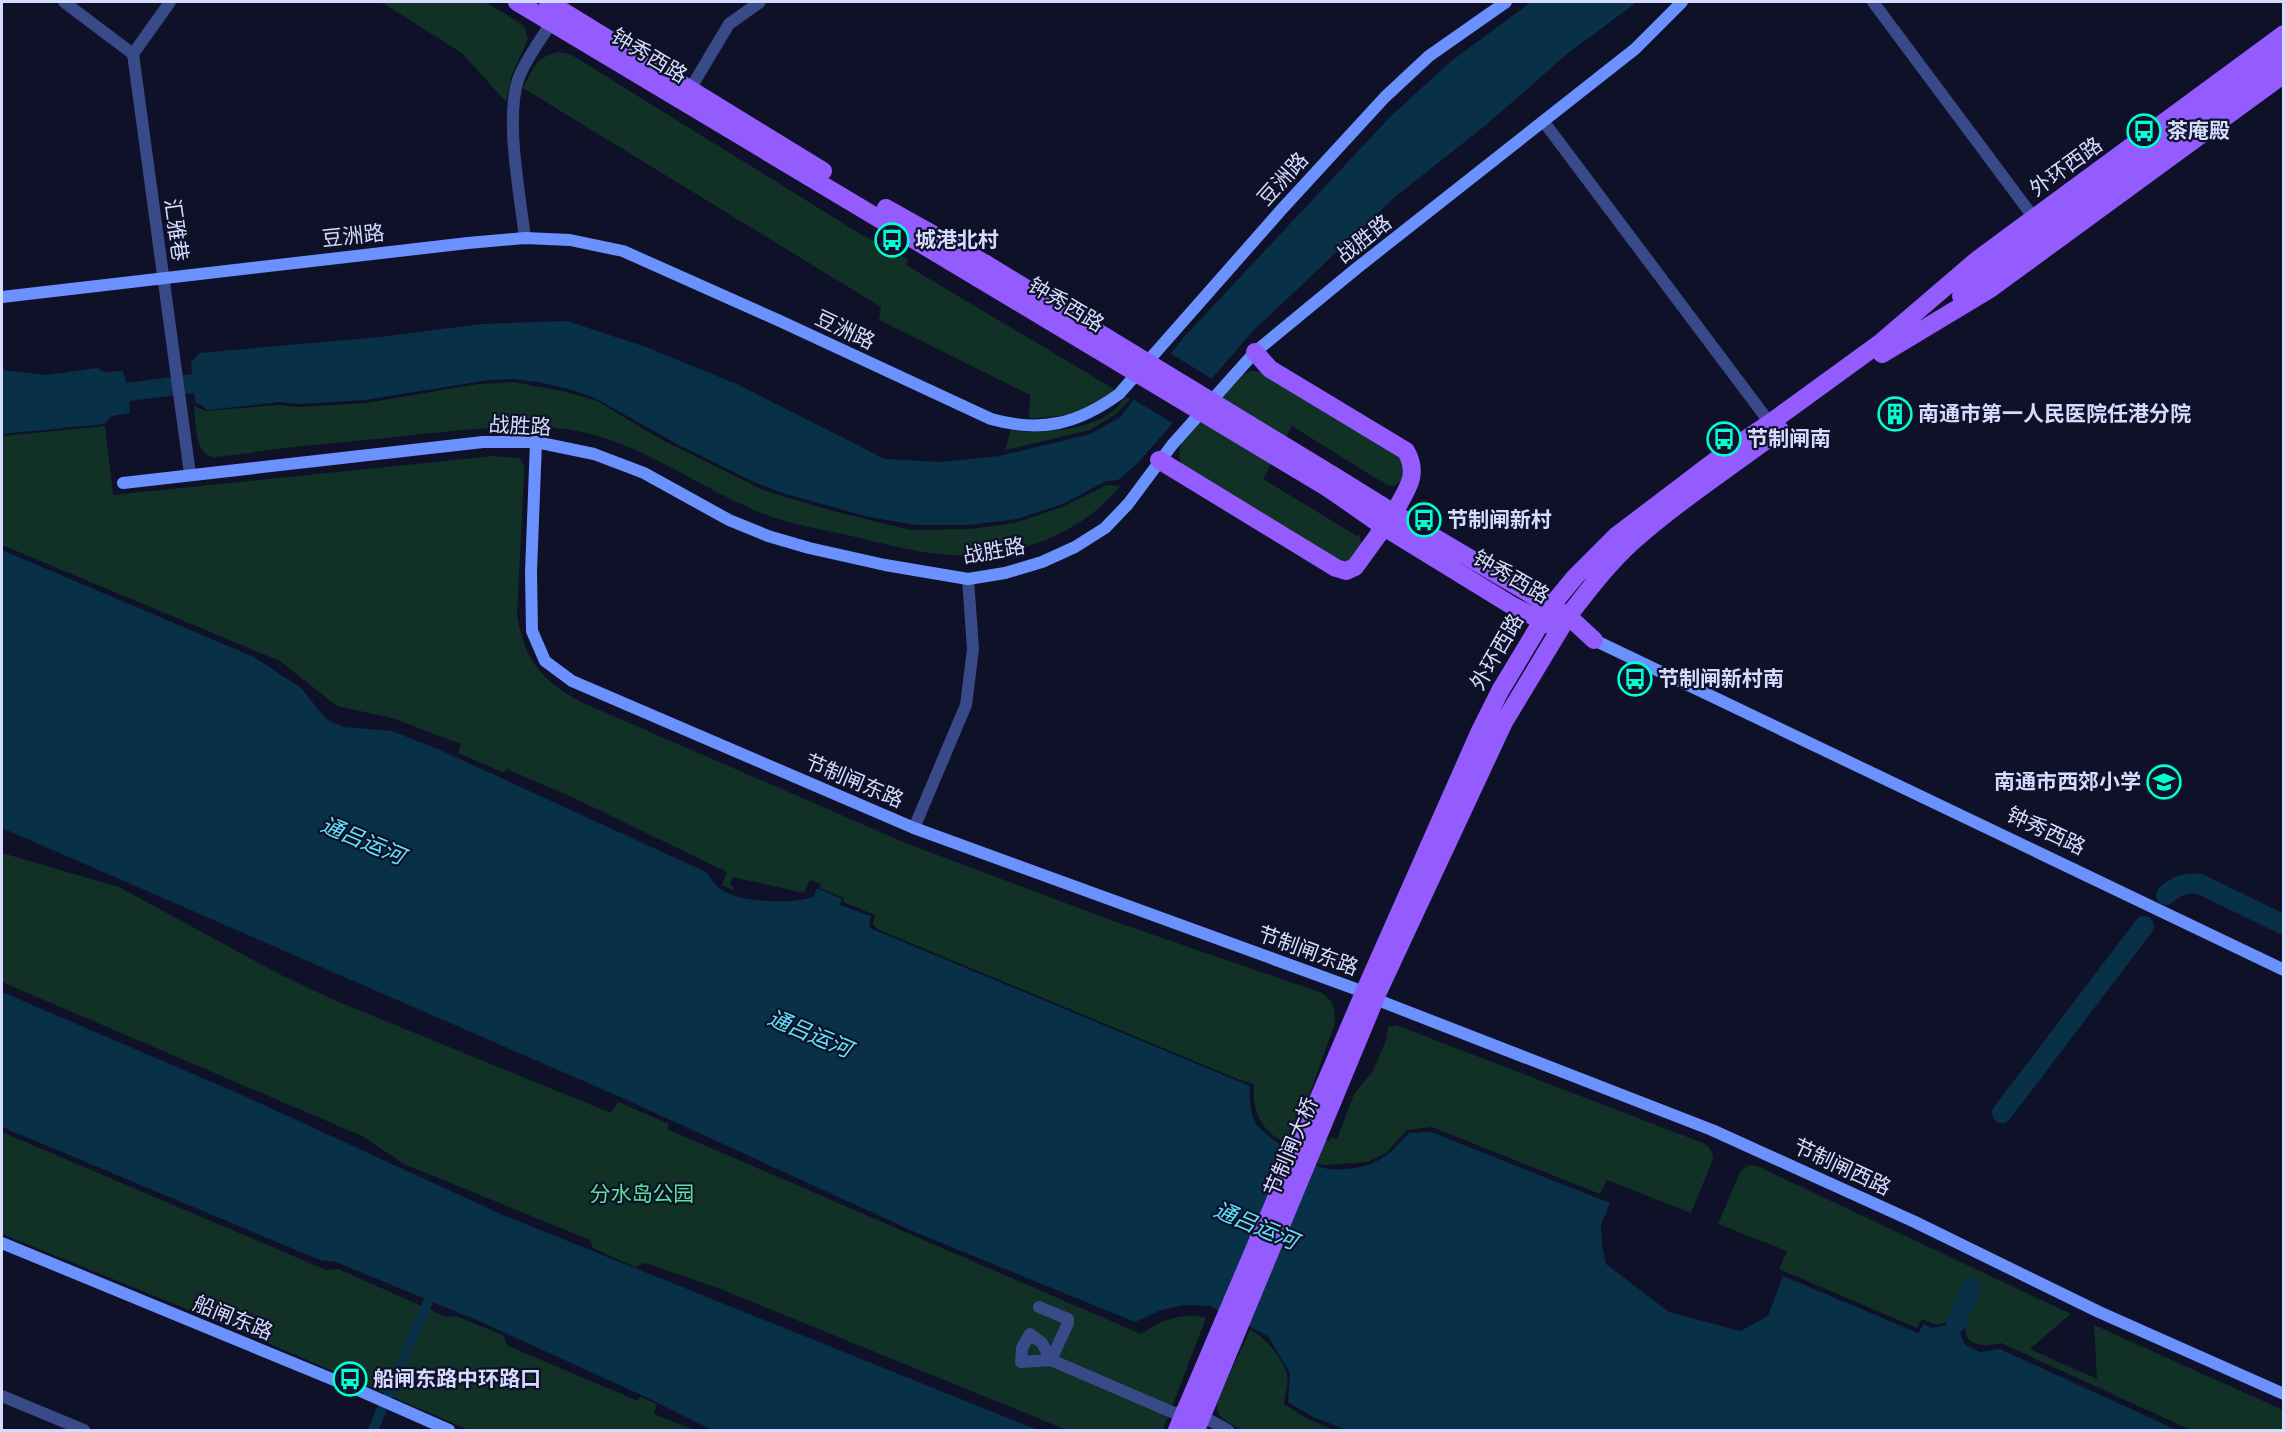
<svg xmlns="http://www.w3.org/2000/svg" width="2285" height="1432" font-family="Quicksand,'Noto Sans SC',sans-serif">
<rect width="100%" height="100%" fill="#0e1127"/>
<path fill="#113127" d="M 381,2 L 485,2 L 520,23 L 525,28 L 528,39 L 511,77 L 506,102 L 462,53 Z
M 559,52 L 570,54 L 862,235 L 908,259 L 906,265 L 1114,389 C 1094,412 1058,418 1029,418 L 1030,395 L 879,320 L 881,307 L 523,88 C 533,69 536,56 559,52 Z
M 1250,371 L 1262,372 L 1400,455 L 1407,468 C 1403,478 1400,488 1387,485 L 1292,426 L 1263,479 L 1357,536 L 1359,534 L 1362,544 L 1353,560 L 1343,562 L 1184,468 C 1177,457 1179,450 1183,438 L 1243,375 Z
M 513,382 L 567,392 L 597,401 L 662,440 L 763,490 L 829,510 L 910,530 L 970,529 L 1015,523 L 1062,507 L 1107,485 L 1120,486 C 1080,536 1013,559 950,555 C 916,553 883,543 851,536 C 817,528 782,523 750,508 C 686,480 628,434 556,428 C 509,424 461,430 413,435 C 371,440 328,443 285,448 C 261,451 238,455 214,457 C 194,455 196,422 194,406 L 206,411 L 278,405 L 300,407 L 366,403 L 478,384 Z
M 1126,397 L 1130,399 L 1116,414 L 1090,430 L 1005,450 L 1011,430 C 1039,435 1090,430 1113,411 C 1118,407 1122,401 1126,397 Z
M 105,426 L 113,495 L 474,458 L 491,456 L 519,458 L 524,465 L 524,475 L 517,615 C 525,661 541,680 581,702 L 908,844 L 1116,922 L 1322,993 C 1335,1002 1336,1012 1334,1026 L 1291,1146 C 1262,1132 1252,1115 1254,1084 L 1240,1080 L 877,929 L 873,924 L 875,915 L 843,902 L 844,898 L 820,888 L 821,884 L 810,880 L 804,893 L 733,877 L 730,883 L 735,891 L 722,885 L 727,872 L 574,798 L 507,769 L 504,773 L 458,753 L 461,744 L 392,718 L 337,706 L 280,661 L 2,545 L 2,436 Z
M 2,853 L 119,887 L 281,975 L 334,1000 L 611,1113 L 618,1102 L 669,1124 L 667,1129 L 1141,1334 C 1161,1320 1183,1312 1206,1318 L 1163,1430 L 1067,1430 L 718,1288 L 645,1263 L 635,1267 L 593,1248 L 590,1240 L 404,1164 L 362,1136 L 2,982 Z
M 1396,1025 L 1703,1143 C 1709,1147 1713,1151 1713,1159 L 1691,1213 L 1607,1180 L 1600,1194 L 1432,1127 L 1407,1130 L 1387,1152 L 1368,1162 L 1323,1165 L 1317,1163 L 1325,1140 L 1330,1141 L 1331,1137 L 1337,1139 L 1354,1094 L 1373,1071 L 1386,1040 L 1388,1027 Z
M 2,1132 L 326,1270 L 338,1269 L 447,1317 L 456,1316 L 503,1335 L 508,1346 L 638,1401 L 640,1397 L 657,1404 L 654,1414 L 695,1430 L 469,1430 L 238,1330 L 2,1234 Z
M 1750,1165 L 1759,1167 L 2071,1314 L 2030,1349 L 2097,1379 L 2094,1325 L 2283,1410 L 2283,1430 L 2191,1430 L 2001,1343 C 1950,1354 1966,1318 1975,1287 L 1970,1284 L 1949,1320 C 1939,1327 1932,1324 1922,1319 L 1917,1328 L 1779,1269 L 1787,1251 L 1718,1224 L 1741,1170 Z
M 1250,1330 C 1264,1336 1283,1358 1287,1374 C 1289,1383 1285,1395 1284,1404 L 1306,1418 L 1334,1430 L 1241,1430 L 1222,1418 L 1218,1413 L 1217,1401 Z"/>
<path fill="#083046" d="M 1531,2 L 1637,2 L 1567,54 L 1486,125 L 1395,197 L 1254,330 L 1137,464 L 1118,480 L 1106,481 L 1063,504 L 1017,519 L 968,525 L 917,525 L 869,517 L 782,493 L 756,483 L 677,444 L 595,398 L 572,390 L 538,382 L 512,379 L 489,380 L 365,400 L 301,404 L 280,402 L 207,410 L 202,405 L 196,403 L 194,393 L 129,401 L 130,413 L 112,416 L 104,424 L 2,434 L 2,370 L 47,375 L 97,368 L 105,372 L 123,371 L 126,383 L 192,374 L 191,363 L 199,353 L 379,337 L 481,324 L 567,321 L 646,347 L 739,385 L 885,459 L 941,462 L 999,456 L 1091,434 L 1120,417 L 1184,337 L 1390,117 L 1450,62 Z
M 2,550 L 254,657 L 301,688 L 326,719 L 343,727 L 392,731 L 440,750 L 706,872 C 711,879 717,888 725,892 C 743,902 796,905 814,896 L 817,888 L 842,899 L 840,905 L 871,916 L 869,926 L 872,929 L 1250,1086 C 1249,1098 1250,1111 1255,1122 C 1263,1136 1309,1164 1324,1168 C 1336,1171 1358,1169 1370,1164 C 1387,1158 1397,1146 1409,1133 L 1431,1132 L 1610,1203 L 1601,1225 L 1602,1246 L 1606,1264 L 1669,1312 L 1740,1331 L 1768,1316 L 1783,1276 L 1918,1333 L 1924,1324 L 1931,1328 L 1956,1323 L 1965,1345 L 1980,1352 L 2000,1349 L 2177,1430 L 1347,1430 L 1313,1417 L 1288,1402 L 1290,1373 L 1268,1336 L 1210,1306 L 1184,1305 L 1161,1310 L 1135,1322 L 917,1233 L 627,1100 L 2,828 Z
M 2,992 L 242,1095 L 503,1215 L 1038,1430 L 712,1430 L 650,1399 L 479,1321 L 336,1262 L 320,1260 L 2,1127 Z"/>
<path fill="#0e1127" d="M 1168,352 L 1214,380 L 1176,425 L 1131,398 Z"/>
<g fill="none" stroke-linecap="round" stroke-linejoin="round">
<path stroke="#083046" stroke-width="10" d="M 397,1373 L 429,1300
M 389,1393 L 393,1384
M 373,1430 L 381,1411"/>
<path stroke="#083046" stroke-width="20" d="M 2166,895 C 2176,885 2187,882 2200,884 L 2284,925
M 2002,1113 L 2144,926
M 1956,1323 L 1970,1289"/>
<path stroke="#384b88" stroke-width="12" d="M 64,2 L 133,54
M 170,2 L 133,54 L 190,474
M 1873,2 L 2034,218
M 686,96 L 729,24 L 760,2
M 1544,122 L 1770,423
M 525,238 C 520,195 505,119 518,80 C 525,60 540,41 551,23
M 914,828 L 966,705 L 973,649 L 968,579
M 1039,1307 L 1068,1319 L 1068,1323 L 1051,1360 L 1021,1362 L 1022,1348 L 1030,1334 L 1042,1343 L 1051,1360 L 1174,1413 C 1194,1409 1210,1421 1228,1430
M 2,1396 L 84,1430"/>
<path stroke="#6b91ff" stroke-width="12" d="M 2,297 L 468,243 L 525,238 L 570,240 L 623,251 L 780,321 L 991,419 C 1041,433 1078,424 1119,394 L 1282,209 L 1385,97 L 1429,56 L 1506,2
M 536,442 L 531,572 L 532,631 L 545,661 L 572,681 L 914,828 L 1364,992
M 123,483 L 483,442 L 536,442 L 594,454 L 644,473 L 729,520 L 768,536 L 809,548 L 885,565 L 968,579 L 1005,573 L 1042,562 L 1075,547 L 1105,528 L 1128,504 L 1172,445 L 1255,352 L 1357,268 L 1635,49 L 1682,2
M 1594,640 L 2284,970
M 1375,999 L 1712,1130 L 1915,1222 L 2099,1312 L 2284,1394
M 2,1243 L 356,1389 L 449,1430"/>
<path stroke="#945bff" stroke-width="18" d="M 517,2 L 978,278
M 548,2 L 823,171
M 886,208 L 986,264
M 1961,296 L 1987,273 L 2284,53
M 1255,352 L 1270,369 L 1406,451 C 1420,476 1406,490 1394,513
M 1882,354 L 1990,289 L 2284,74
M 1159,460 L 1336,568 L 1346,571 L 1355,567 L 1384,527
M 1334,476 L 1410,523 L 1561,612
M 1328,488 L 1384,527 L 1511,605 L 1550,625
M 1594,640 L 1568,616 C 1588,591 1607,565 1631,543 C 1677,502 1731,467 1780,430
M 1177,1430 L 1366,988 L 1480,731 L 1500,691 L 1551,606 L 1575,577 L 1616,536 L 1728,451 L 1770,423 L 1880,343 L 1977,260 L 2284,34
M 1196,1430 L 1378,992 L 1504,722 L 1568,616"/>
<path stroke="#945bff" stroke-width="18" d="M 986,264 L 1334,476
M 978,278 L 1328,488"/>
</g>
<defs>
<symbol id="bus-ring" viewBox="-11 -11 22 22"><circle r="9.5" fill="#0e1127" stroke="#00ffd1" stroke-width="1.5"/><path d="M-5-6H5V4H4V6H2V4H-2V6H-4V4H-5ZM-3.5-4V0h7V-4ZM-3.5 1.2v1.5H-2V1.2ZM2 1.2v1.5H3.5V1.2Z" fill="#00ffd1"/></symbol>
<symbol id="building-ring" viewBox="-11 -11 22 22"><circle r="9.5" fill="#0e1127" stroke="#00ffd1" stroke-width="1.5"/><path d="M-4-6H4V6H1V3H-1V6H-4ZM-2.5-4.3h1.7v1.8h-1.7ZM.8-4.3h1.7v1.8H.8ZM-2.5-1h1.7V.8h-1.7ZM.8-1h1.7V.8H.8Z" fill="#00ffd1"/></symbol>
<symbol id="school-ring" viewBox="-11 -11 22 22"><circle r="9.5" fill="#0e1127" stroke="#00ffd1" stroke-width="1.5"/><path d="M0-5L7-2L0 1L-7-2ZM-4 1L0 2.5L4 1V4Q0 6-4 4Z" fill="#00ffd1"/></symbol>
</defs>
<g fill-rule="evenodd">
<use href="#bus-ring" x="2125" y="112" width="38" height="38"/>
<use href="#bus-ring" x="873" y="221" width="38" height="38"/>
<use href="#building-ring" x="1876" y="395" width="38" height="38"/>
<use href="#bus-ring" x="1705" y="420" width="38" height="38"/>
<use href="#bus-ring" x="1405" y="501" width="38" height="38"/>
<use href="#bus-ring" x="1616" y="660" width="38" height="38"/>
<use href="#school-ring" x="2145" y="763" width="38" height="38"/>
<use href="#bus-ring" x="331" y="1360" width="38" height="38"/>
</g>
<g text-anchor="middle" stroke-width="4.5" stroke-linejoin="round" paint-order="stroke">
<g font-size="21" fill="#d4dbff" stroke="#0e1127">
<text transform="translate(649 56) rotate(31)" y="7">钟秀西路</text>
<text transform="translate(2066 167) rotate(-36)" y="7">外环西路</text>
<text transform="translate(1283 179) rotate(-48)" y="7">豆洲路</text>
<text transform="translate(176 230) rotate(82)" y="7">汇雅巷</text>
<text transform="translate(353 236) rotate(-6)" y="7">豆洲路</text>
<text transform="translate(1364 239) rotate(-38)" y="7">战胜路</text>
<text transform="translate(1066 305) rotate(31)" y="7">钟秀西路</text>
<text transform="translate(845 330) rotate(25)" y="7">豆洲路</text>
<text transform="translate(520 426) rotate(3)" y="7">战胜路</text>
<text transform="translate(994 551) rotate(-10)" y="7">战胜路</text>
<text transform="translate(1511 577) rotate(30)" y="7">钟秀西路</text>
<text transform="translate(1497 652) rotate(-60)" y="7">外环西路</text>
<text transform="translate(854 781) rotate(23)" y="7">节制闸东路</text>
<text transform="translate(2046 831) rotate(25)" y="7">钟秀西路</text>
<text transform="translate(1308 951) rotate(20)" y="7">节制闸东路</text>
<text transform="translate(1291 1147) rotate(-67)" y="7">节制闸大桥</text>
<text transform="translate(1842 1167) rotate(25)" y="7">节制闸西路</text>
<text transform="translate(233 1318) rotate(22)" y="7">船闸东路</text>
</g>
<g font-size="21" font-weight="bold" fill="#d4dbff" stroke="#0e1127" text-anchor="start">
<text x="2167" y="138">茶庵殿</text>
<text x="915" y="247">城港北村</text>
<text x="1918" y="421">南通市第一人民医院任港分院</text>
<text x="1747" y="446">节制闸南</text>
<text x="1447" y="527">节制闸新村</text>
<text x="1658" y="686">节制闸新村南</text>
<text x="2141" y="789" text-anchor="end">南通市西郊小学</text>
<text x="373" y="1386">船闸东路中环路口</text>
</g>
<g font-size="21" fill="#5be49b" stroke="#0e1127">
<text x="642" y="1201">分水岛公园</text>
</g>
<g font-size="22" font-style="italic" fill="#62e3ff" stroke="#0e1127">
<text transform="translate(363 840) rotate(23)" y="8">通吕运河</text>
<text transform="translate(810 1033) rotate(23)" y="8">通吕运河</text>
<text transform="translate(1256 1225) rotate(23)" y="8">通吕运河</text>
</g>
</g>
<rect width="2285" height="1432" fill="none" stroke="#d4dbff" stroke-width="6"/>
</svg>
